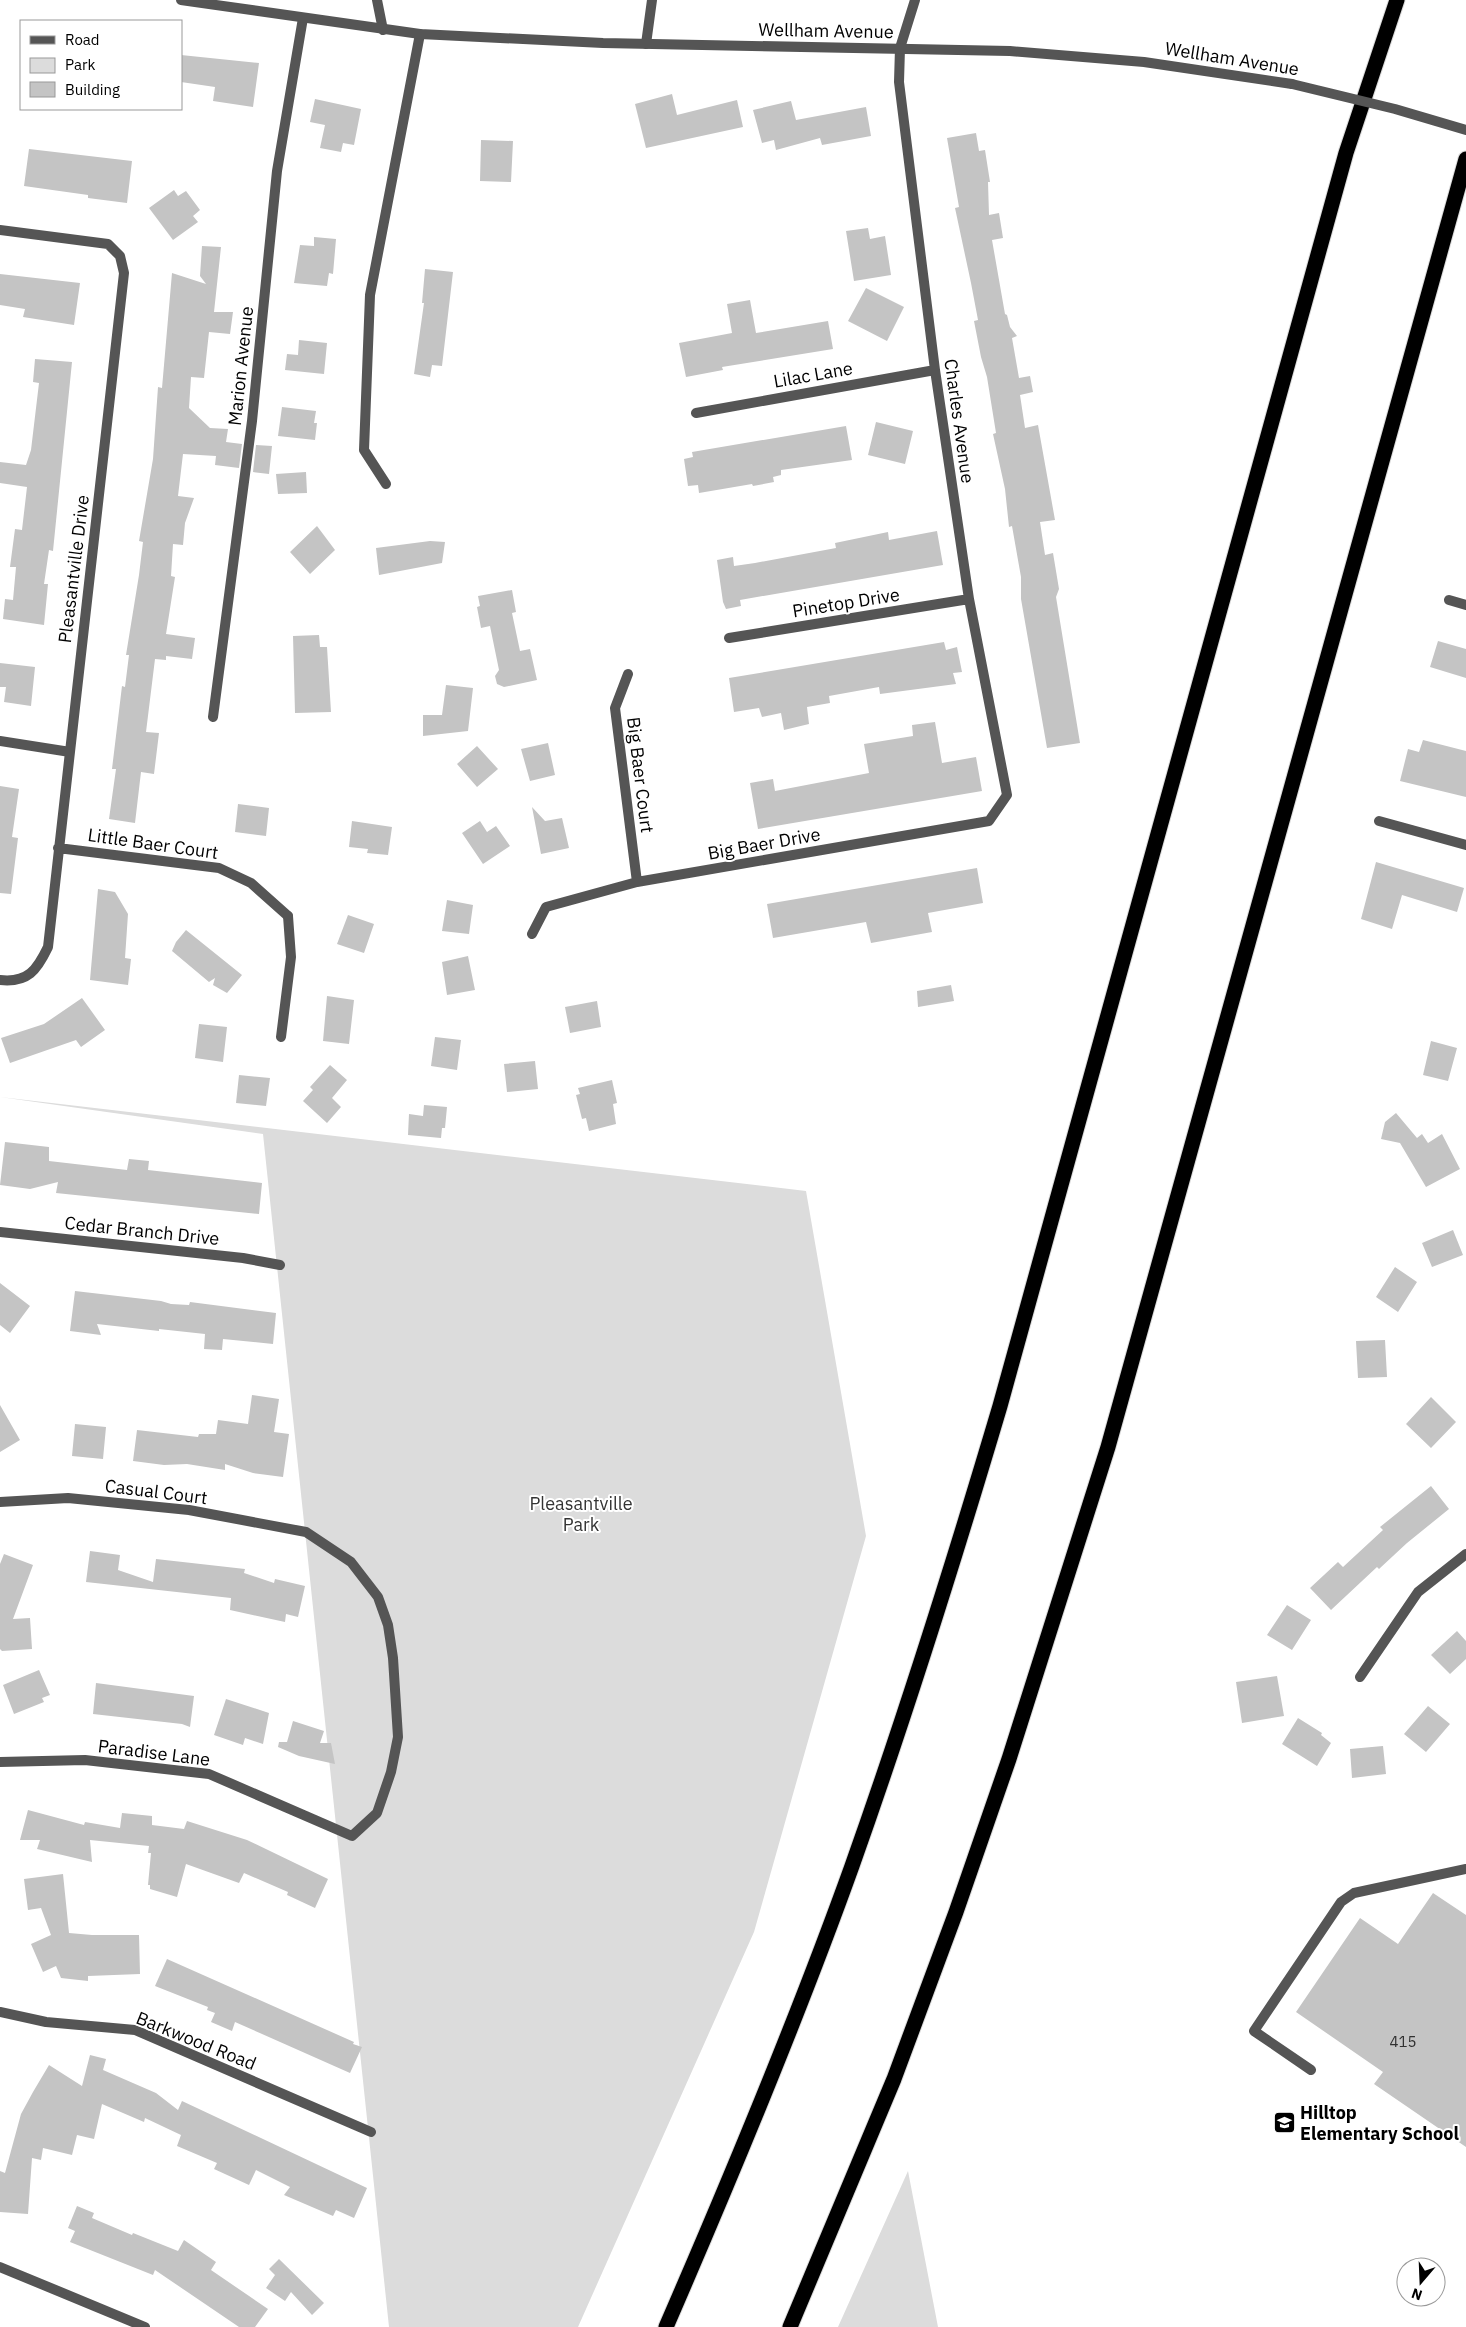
<svg xmlns="http://www.w3.org/2000/svg" width="1466" height="2327" font-family="'IBM Plex Sans',sans-serif">
<rect width="100%" height="100%" fill="#fff"/>
<path fill="#dcdcdc" d="M 0,1097 L 806,1191 L 866,1536 L 754,1932 L 578,2327 L 389,2327 L 263,1134 Z
M 908,2171 L 938,2327 L 838,2327 Z"/>
<path fill="#c4c4c4" d="M 181,55 L 259,63 L 253,107 L 213,101 L 215,87 L 181,82 Z
M 672,94 L 677,115 L 737,100 L 743,127 L 646,148 L 635,104 Z
M 315,99 L 361,109 L 354,145 L 343,143 L 341,152 L 320,148 L 325,125 L 310,122 Z
M 791,101 L 796,120 L 866,107 L 871,136 L 822,145 L 820,138 L 776,150 L 774,140 L 762,143 L 753,110 Z
M 976,133 L 979,151 L 985,150 L 990,182 L 988,182 L 989,215 L 999,213 L 1003,238 L 992,240 L 1005,314 L 1007,315 L 1010,327 L 1017,336 L 1012,338 L 1019,378 L 1030,376 L 1033,392 L 1020,395 L 1025,428 L 1038,425 L 1055,520 L 1040,522 L 1045,555 L 1053,553 L 1059,589 L 1056,597 L 1080,743 L 1047,748 L 1021,599 L 1021,577 L 1012,526 L 1009,527 L 1005,489 L 993,434 L 996,433 L 987,377 L 981,357 L 974,321 L 978,320 L 971,283 L 955,208 L 959,207 L 947,138 Z
M 481,140 L 513,141 L 511,182 L 480,181 Z
M 29,149 L 132,161 L 127,203 L 88,198 L 88,195 L 24,186 Z
M 174,190 L 178,196 L 186,191 L 200,210 L 193,216 L 198,222 L 173,240 L 149,208 Z
M 868,228 L 870,239 L 885,236 L 891,275 L 854,281 L 846,231 Z
M 314,237 L 336,239 L 333,274 L 329,273 L 327,286 L 294,283 L 300,245 L 314,246 Z
M 202,246 L 221,247 L 214,312 L 233,312 L 230,334 L 209,332 L 204,378 L 191,377 L 189,408 L 210,428 L 228,429 L 226,442 L 242,444 L 239,468 L 215,465 L 216,456 L 183,454 L 178,496 L 194,498 L 185,523 L 183,545 L 173,544 L 171,576 L 175,577 L 166,634 L 195,638 L 192,659 L 166,656 L 166,660 L 155,659 L 146,732 L 159,733 L 154,774 L 141,772 L 135,823 L 109,819 L 116,769 L 112,769 L 122,686 L 125,687 L 129,655 L 126,655 L 139,575 L 143,542 L 139,541 L 153,459 L 158,387 L 162,388 L 172,273 L 206,284 L 200,276 Z
M 425,269 L 453,272 L 442,366 L 432,365 L 430,377 L 414,374 L 424,303 L 422,303 Z
M 0,274 L 80,283 L 74,325 L 23,317 L 25,309 L 0,305 Z
M 866,288 L 904,307 L 887,341 L 848,321 Z
M 750,300 L 756,333 L 828,321 L 833,349 L 722,367 L 723,370 L 686,377 L 679,343 L 732,333 L 727,304 Z
M 299,340 L 327,343 L 324,374 L 285,370 L 287,354 L 298,355 Z
M 35,359 L 72,362 L 53,551 L 49,550 L 44,584 L 48,584 L 44,625 L 3,619 L 5,599 L 13,600 L 16,567 L 10,567 L 15,529 L 22,530 L 27,487 L 0,483 L 0,462 L 26,465 L 31,450 L 39,383 L 33,382 Z
M 282,407 L 316,411 L 314,423 L 317,423 L 315,440 L 278,436 Z
M 876,422 L 913,431 L 905,464 L 868,455 Z
M 846,426 L 852,460 L 781,470 L 781,475 L 773,477 L 774,482 L 753,486 L 752,484 L 699,493 L 698,485 L 688,486 L 684,459 L 693,457 L 692,452 Z
M 256,445 L 272,446 L 269,474 L 253,472 Z
M 306,472 L 307,493 L 278,494 L 276,474 Z
M 317,526 L 335,550 L 310,574 L 290,552 Z
M 937,531 L 943,565 L 740,600 L 741,606 L 726,609 L 723,602 L 717,560 L 733,557 L 734,566 L 755,563 L 836,548 L 835,543 L 888,532 L 889,540 Z
M 430,541 L 445,542 L 442,563 L 379,575 L 376,548 Z
M 512,590 L 516,612 L 512,613 L 520,651 L 530,649 L 537,680 L 504,687 L 497,684 L 495,676 L 499,670 L 490,626 L 481,628 L 477,607 L 480,606 L 478,596 Z
M 319,635 L 320,647 L 327,647 L 331,712 L 295,713 L 293,636 Z
M 1438,641 L 1466,649 L 1466,678 L 1430,667 Z
M 944,642 L 946,650 L 957,647 L 962,672 L 953,673 L 956,684 L 880,694 L 879,687 L 829,696 L 830,703 L 807,707 L 809,724 L 784,730 L 781,713 L 762,717 L 759,708 L 734,712 L 729,678 Z
M 0,663 L 35,667 L 31,706 L 4,702 L 6,687 L 0,687 Z
M 446,685 L 473,688 L 468,731 L 423,736 L 423,715 L 442,715 Z
M 935,722 L 942,763 L 976,757 L 982,791 L 758,829 L 750,783 L 773,779 L 775,791 L 869,773 L 864,744 L 913,736 L 912,725 Z
M 1423,740 L 1466,751 L 1466,797 L 1400,781 L 1408,749 L 1419,752 Z
M 548,743 L 555,775 L 530,781 L 521,749 Z
M 477,746 L 498,769 L 477,787 L 457,764 Z
M 0,786 L 19,789 L 12,837 L 18,838 L 11,894 L 0,893 Z
M 238,804 L 269,808 L 266,836 L 235,832 Z
M 532,807 L 545,821 L 562,818 L 569,848 L 541,854 Z
M 352,821 L 392,827 L 388,855 L 367,853 L 368,849 L 349,847 Z
M 480,821 L 487,832 L 496,826 L 510,846 L 483,864 L 462,833 Z
M 1376,862 L 1464,888 L 1457,912 L 1402,895 L 1392,929 L 1361,919 Z
M 977,868 L 983,903 L 928,913 L 932,932 L 871,943 L 866,922 L 773,938 L 767,904 Z
M 98,889 L 115,892 L 128,914 L 125,958 L 131,959 L 128,985 L 90,980 Z
M 447,900 L 473,905 L 469,934 L 442,931 Z
M 348,915 L 374,924 L 364,953 L 337,944 Z
M 186,930 L 242,975 L 227,993 L 213,985 L 215,978 L 209,982 L 172,951 L 176,942 Z
M 468,956 L 475,990 L 447,995 L 442,962 Z
M 951,985 L 954,1001 L 918,1007 L 917,991 Z
M 327,996 L 354,1000 L 349,1044 L 323,1041 Z
M 82,998 L 105,1030 L 81,1047 L 76,1040 L 10,1063 L 1,1038 L 44,1024 Z
M 597,1001 L 601,1027 L 570,1033 L 565,1007 Z
M 199,1024 L 227,1027 L 223,1062 L 195,1058 Z
M 435,1037 L 461,1040 L 457,1070 L 431,1066 Z
M 1431,1041 L 1457,1048 L 1448,1081 L 1423,1075 Z
M 535,1061 L 538,1089 L 507,1092 L 504,1064 Z
M 330,1065 L 347,1080 L 332,1098 L 341,1107 L 327,1123 L 303,1101 L 313,1090 L 310,1087 Z
M 239,1075 L 270,1078 L 266,1106 L 236,1103 Z
M 612,1080 L 617,1103 L 613,1104 L 616,1124 L 589,1131 L 586,1118 L 582,1119 L 576,1095 L 580,1094 L 578,1088 Z
M 424,1105 L 447,1107 L 445,1128 L 442,1128 L 441,1138 L 408,1135 L 409,1114 L 423,1116 Z
M 1396,1113 L 1417,1138 L 1422,1134 L 1428,1143 L 1442,1134 L 1460,1169 L 1426,1187 L 1400,1143 L 1381,1139 L 1385,1122 Z
M 5,1142 L 49,1147 L 49,1161 L 127,1170 L 129,1159 L 149,1161 L 148,1170 L 262,1183 L 259,1214 L 56,1193 L 58,1182 L 30,1189 L 0,1185 Z
M 1453,1230 L 1463,1255 L 1432,1267 L 1422,1243 Z
M 1395,1267 L 1417,1282 L 1398,1312 L 1376,1297 Z
M 0,1283 L 30,1306 L 10,1333 L 0,1325 Z
M 75,1291 L 161,1301 L 171,1304 L 189,1305 L 190,1302 L 276,1313 L 273,1344 L 223,1339 L 222,1350 L 204,1349 L 205,1334 L 159,1329 L 159,1331 L 97,1324 L 101,1335 L 70,1331 Z
M 1385,1340 L 1387,1377 L 1358,1378 L 1356,1341 Z
M 252,1395 L 279,1399 L 274,1432 L 289,1434 L 283,1477 L 253,1473 L 225,1464 L 225,1470 L 187,1464 L 164,1465 L 133,1461 L 137,1430 L 198,1437 L 199,1434 L 216,1434 L 218,1420 L 248,1424 Z
M 1431,1397 L 1456,1422 L 1431,1448 L 1406,1424 Z
M 0,1405 L 20,1440 L 0,1452 Z
M 75,1424 L 106,1427 L 103,1459 L 72,1456 Z
M 1431,1486 L 1449,1509 L 1407,1543 L 1379,1569 L 1377,1567 L 1331,1610 L 1310,1588 L 1338,1562 L 1343,1567 L 1383,1530 L 1380,1527 Z
M 90,1551 L 120,1555 L 118,1570 L 153,1582 L 156,1559 L 245,1569 L 244,1573 L 274,1583 L 275,1579 L 305,1586 L 298,1617 L 286,1614 L 285,1622 L 230,1610 L 231,1598 L 86,1582 Z
M 4,1554 L 33,1565 L 13,1619 L 30,1618 L 32,1649 L 2,1651 L 0,1649 L 0,1564 Z
M 1287,1605 L 1311,1620 L 1292,1650 L 1267,1635 Z
M 1457,1631 L 1466,1641 L 1466,1659 L 1450,1674 L 1431,1655 Z
M 39,1670 L 50,1695 L 42,1698 L 44,1702 L 14,1714 L 3,1685 Z
M 1277,1676 L 1284,1716 L 1242,1723 L 1236,1682 Z
M 96,1683 L 194,1696 L 190,1727 L 182,1724 L 93,1714 Z
M 226,1699 L 269,1713 L 263,1744 L 245,1738 L 243,1745 L 214,1735 Z
M 1428,1706 L 1450,1724 L 1426,1752 L 1404,1734 Z
M 1298,1718 L 1322,1733 L 1321,1735 L 1331,1743 L 1317,1766 L 1282,1744 Z
M 293,1721 L 324,1731 L 320,1743 L 331,1743 L 335,1764 L 299,1756 L 278,1747 L 279,1742 L 287,1742 Z
M 1383,1746 L 1386,1774 L 1352,1778 L 1350,1749 Z
M 28,1810 L 84,1825 L 85,1822 L 120,1828 L 122,1813 L 152,1816 L 152,1825 L 184,1829 L 187,1821 L 247,1840 L 328,1879 L 315,1908 L 287,1895 L 288,1892 L 244,1873 L 239,1883 L 186,1864 L 177,1897 L 150,1889 L 150,1885 L 148,1885 L 151,1853 L 148,1853 L 149,1846 L 90,1840 L 92,1862 L 37,1849 L 40,1840 L 20,1840 Z
M 63,1874 L 69,1933 L 92,1935 L 139,1935 L 140,1974 L 88,1976 L 88,1981 L 61,1978 L 56,1966 L 43,1972 L 31,1944 L 51,1935 L 41,1908 L 28,1910 L 24,1879 Z
M 1433,1893 L 1466,1915 L 1466,2147 L 1374,2084 L 1383,2072 L 1296,2012 L 1360,1918 L 1398,1944 Z
M 167,1959 L 354,2042 L 353,2044 L 362,2047 L 350,2073 L 235,2022 L 232,2031 L 211,2022 L 215,2013 L 207,2010 L 208,2007 L 155,1986 Z
M 90,2055 L 106,2059 L 103,2070 L 156,2093 L 178,2110 L 182,2101 L 367,2188 L 354,2218 L 336,2210 L 333,2216 L 284,2195 L 290,2187 L 256,2170 L 249,2185 L 214,2169 L 217,2163 L 177,2146 L 181,2135 L 145,2118 L 144,2122 L 102,2104 L 94,2139 L 77,2135 L 72,2155 L 43,2148 L 41,2160 L 32,2158 L 28,2214 L 0,2212 L 0,2171 L 5,2173 L 21,2114 L 33,2092 L 49,2065 L 82,2086 Z
M 77,2206 L 94,2213 L 92,2218 L 132,2235 L 133,2233 L 178,2251 L 184,2240 L 216,2262 L 211,2270 L 268,2309 L 255,2327 L 239,2327 L 155,2270 L 153,2275 L 70,2242 L 75,2231 L 68,2228 Z
M 279,2259 L 324,2303 L 312,2315 L 291,2292 L 285,2301 L 266,2288 L 275,2275 L 269,2269 Z"/>
<g fill="none" stroke-linecap="round" stroke-linejoin="round">
<defs>
<path id="motorway" d="M 666,2327 C 732,2175 796,2022 852,1866 C 906,1714 954,1561 1000,1406 L 1346,153 L 1397,0
M 790,2327 L 894,2079 L 956,1912 L 1009,1759 L 1108,1447 L 1466,159"/>
</defs>
<use href="#motorway" stroke="#dbdbdb" stroke-width="17"/>
<path stroke="#555" stroke-width="10" d="M 646,44 L 652,0
M 213,717 L 252,421 L 277,171 L 303,18
M 281,1037 L 291,957 L 288,916
M 1311,2070 L 1254,2031 L 1341,1902 L 1354,1893 L 1466,1869"/>
<path stroke="#555" stroke-width="10" d="M 377,0 L 383,30
M 0,230 L 108,244 L 120,256 L 124,273 L 48,947 C 37,970 28,983 0,980
M 696,413 L 935,370
M 386,484 L 364,450 L 370,295 L 420,34
M 1449,600 L 1466,605
M 729,638 L 969,599
M 628,674 L 615,708 L 637,882
M 0,741 L 70,752
M 1379,821 L 1466,845
M 58,848 L 219,868 L 251,883 L 288,916
M 532,934 L 546,907 L 637,882 L 989,821 L 1007,795 L 969,599 L 935,370 L 899,82 L 900,48 L 915,0
M 0,1232 L 243,1258 L 280,1265
M 0,1502 L 68,1498 L 189,1510 L 306,1532 L 351,1562 L 378,1597 L 388,1625 L 393,1658 L 398,1737 L 391,1772 L 377,1813 L 352,1836 L 209,1774 L 85,1760 L 0,1762
M 1360,1677 L 1418,1592 L 1466,1554
M 0,2012 L 46,2022 L 135,2030 L 371,2132
M 0,2267 L 145,2327"/>
<path stroke="#555" stroke-width="10" d="M 181,0 L 420,34 L 603,43 L 1010,51 L 1144,62 L 1292,84"/>
<use href="#motorway" stroke="#000" stroke-width="15"/>
<path stroke="#555" stroke-width="10" d="M 1292,84 L 1395,109 L 1466,130"/>
</g>
<defs>
<symbol id="school-square" viewBox="-11 -11 22 22"><rect x="-9" y="-9" width="18" height="18" rx="4" fill="#000" stroke="#fff"/><path d="M0-5L7-2L0 1L-7-2ZM-4 1L0 2.5L4 1V4Q0 6-4 4Z" fill="#fff"/></symbol>
</defs>
<g fill-rule="evenodd">
<use href="#school-square" x="1272" y="2110" width="25" height="25"/>
</g>
<g text-anchor="middle" stroke-width="4" stroke-linejoin="round" paint-order="stroke">
<g font-size="15" fill="#313131">
<text x="1403" y="2047">415</text>
</g>
<g font-size="18" fill="#000" stroke="#fff">
<text transform="translate(826 31) rotate(1)" y="6">Wellham Avenue</text>
<text transform="translate(1232 59) rotate(9)" y="6">Wellham Avenue</text>
<text transform="translate(241 366) rotate(-84)" y="6">Marion Avenue</text>
<text transform="translate(813 375) rotate(-10)" y="6">Lilac Lane</text>
<text transform="translate(959 421) rotate(82)" y="6">Charles Avenue</text>
<text transform="translate(74 569) rotate(-83)" y="6">Pleasantville Drive</text>
<text transform="translate(846 603) rotate(-9)" y="6">Pinetop Drive</text>
<text transform="translate(640 775) rotate(83)" y="6">Big Baer Court</text>
<text transform="translate(153 844) rotate(8)" y="6">Little Baer Court</text>
<text transform="translate(764 844) rotate(-10)" y="6">Big Baer Drive</text>
<text transform="translate(142 1231) rotate(6)" y="6">Cedar Branch Drive</text>
<text transform="translate(156 1492) rotate(7)" y="6">Casual Court</text>
<text transform="translate(154 1753) rotate(7)" y="6">Paradise Lane</text>
<text transform="translate(196 2041) rotate(22)" y="6">Barkwood Road</text>
</g>
<g font-size="18" fill="#333" stroke="#fff">
<text x="581" y="1510">Pleasantville<tspan x="581" dy="21">Park</tspan></text>
</g>
<g font-size="18" font-weight="bold" fill="#000" stroke="#fff" text-anchor="start">
<text x="1300" y="2119">Hilltop<tspan x="1300" dy="21">Elementary School</tspan></text>
</g>
</g>
<rect x="20" y="20" width="162" height="90" fill="#ffffff" stroke="#999999"/>
<rect x="30" y="36" width="25" height="8" fill="#555555" stroke="#999999"/>
<text x="65" y="45" font-size="15" fill="#000000">Road</text>
<rect x="30" y="58" width="25" height="15" fill="#dcdcdc" stroke="#999999"/>
<text x="65" y="70" font-size="15" fill="#000000">Park</text>
<rect x="30" y="82" width="25" height="15" fill="#c4c4c4" stroke="#999999"/>
<text x="65" y="95" font-size="15" fill="#000000">Building</text>
<g transform="translate(1421 2282) rotate(199)"><circle r="24" fill="#ffffff" stroke="#999999"/>
<path d="M0-4L9 19L0 12L-9 19Z" fill="#000000"/>
<text y="-8" font-size="14" font-weight="bold" text-anchor="middle" fill="#000000">N</text>
</g>
</svg>
